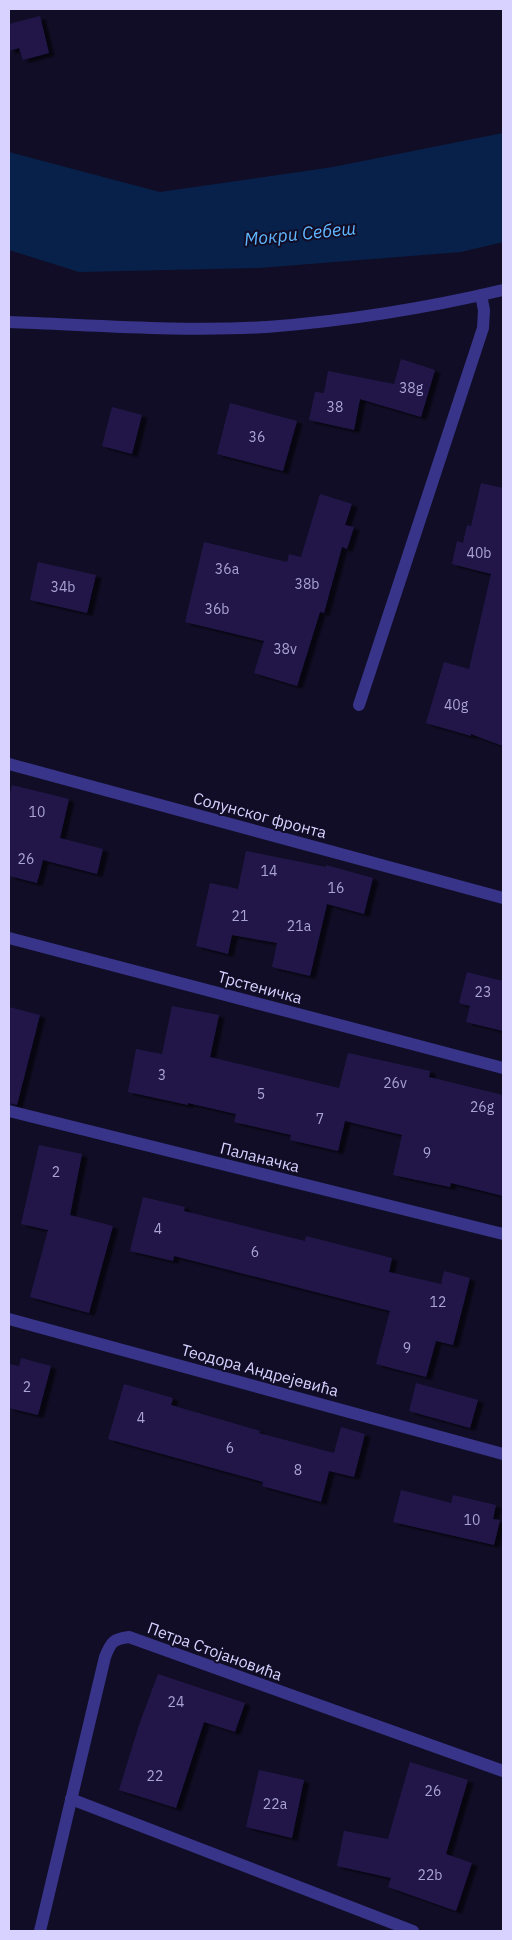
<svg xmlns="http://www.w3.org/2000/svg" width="512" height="1940" font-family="'IBM Plex Sans',sans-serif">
<defs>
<filter id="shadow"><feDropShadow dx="5.5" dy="3" stdDeviation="1" flood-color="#0009"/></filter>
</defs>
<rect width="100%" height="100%" fill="#110d26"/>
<path fill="#08214a" d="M 503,133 L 503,242 L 461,252 L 259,268 L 79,272 L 9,250 L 9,152 L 160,192 L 333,167 Z"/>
<path fill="#211849" filter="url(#shadow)" d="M 40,16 L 49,53 L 23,60 L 19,48 L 9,51 L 9,24 Z
M 401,359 L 435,370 L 421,417 L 360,399 L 354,430 L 309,420 L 315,392 L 324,393 L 328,371 L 394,384 Z
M 230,403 L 297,421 L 283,471 L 217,454 Z
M 112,407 L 142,415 L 132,454 L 102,446 Z
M 481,483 L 503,488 L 503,746 L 471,734 L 471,736 L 426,723 L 444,662 L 469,669 L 491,574 L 452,564 L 457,541 L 463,543 L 467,525 L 471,526 Z
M 320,494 L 352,504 L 345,525 L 354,527 L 347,549 L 342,547 L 324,613 L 320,612 L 297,686 L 254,673 L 264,641 L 185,622 L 204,542 L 287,562 L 289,554 L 301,557 Z
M 38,562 L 96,575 L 87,613 L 30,600 Z
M 12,785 L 69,799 L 60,838 L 103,849 L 97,874 L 43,860 L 37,883 L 9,876 L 9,798 Z
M 246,851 L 326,867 L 326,865 L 373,878 L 364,914 L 327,904 L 310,976 L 272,967 L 277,943 L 232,935 L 228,954 L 196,946 L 210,883 L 238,889 Z
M 467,972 L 503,981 L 503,1031 L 466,1022 L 470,1006 L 459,1003 Z
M 172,1006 L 219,1015 L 210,1057 L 339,1088 L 348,1053 L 430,1071 L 429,1077 L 503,1095 L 503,1196 L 451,1183 L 450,1187 L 393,1175 L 402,1135 L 345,1121 L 338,1151 L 290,1140 L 291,1135 L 234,1122 L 236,1114 L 188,1103 L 188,1105 L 128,1092 L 136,1049 L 162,1054 Z
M 9,1007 L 40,1015 L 17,1105 L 9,1103 Z
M 39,1145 L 82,1154 L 70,1215 L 113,1226 L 89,1313 L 30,1297 L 48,1230 L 21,1224 Z
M 143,1197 L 185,1207 L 184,1211 L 305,1241 L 306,1236 L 392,1258 L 389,1272 L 441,1284 L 444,1271 L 470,1278 L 453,1345 L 436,1341 L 426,1377 L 376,1364 L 390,1311 L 174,1256 L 173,1261 L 130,1251 Z
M 21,1358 L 51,1366 L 38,1415 L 9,1408 L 9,1364 L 19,1366 Z
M 416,1383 L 478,1400 L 470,1428 L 409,1411 Z
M 124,1384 L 173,1398 L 171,1405 L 260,1431 L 259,1433 L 334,1453 L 341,1427 L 365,1434 L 354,1477 L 329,1471 L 321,1502 L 262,1486 L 263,1482 L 108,1439 Z
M 401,1490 L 451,1503 L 453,1495 L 496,1505 L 493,1519 L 500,1520 L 494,1545 L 393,1522 Z
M 158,1674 L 245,1703 L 235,1732 L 204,1722 L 176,1808 L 119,1790 L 139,1725 Z
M 410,1762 L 468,1780 L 446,1854 L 472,1863 L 456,1911 L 388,1887 L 391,1878 L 337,1866 L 344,1831 L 388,1839 Z
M 259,1770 L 304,1780 L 292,1838 L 246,1827 Z"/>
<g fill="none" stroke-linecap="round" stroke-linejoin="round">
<path stroke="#373489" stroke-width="12" d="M 71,1799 L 413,1931"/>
<path stroke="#373489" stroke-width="12" d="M 9,322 C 94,325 181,332 267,327 C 345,321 427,308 503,290
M 359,705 L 483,328 L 484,310 L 481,295
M 9,764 L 503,898
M 9,938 L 503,1068
M 9,1111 L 503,1234
M 9,1319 L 503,1454
M 40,1931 L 105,1657 C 111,1642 113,1639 129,1637 L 503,1771"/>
</g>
<g text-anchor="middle" stroke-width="4" stroke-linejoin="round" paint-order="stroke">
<g font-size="14" fill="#aaa4d2">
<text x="411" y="393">38g</text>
<text x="335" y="412">38</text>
<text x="257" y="442">36</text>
<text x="479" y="558">40b</text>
<text x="227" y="574">36a</text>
<text x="307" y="589">38b</text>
<text x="63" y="592">34b</text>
<text x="217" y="614">36b</text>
<text x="285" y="654">38v</text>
<text x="456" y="710">40g</text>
<text x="37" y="817">10</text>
<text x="26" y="864">26</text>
<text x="269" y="876">14</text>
<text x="336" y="893">16</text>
<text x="240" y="921">21</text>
<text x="299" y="931">21a</text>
<text x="483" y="997">23</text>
<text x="162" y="1080">3</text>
<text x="395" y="1088">26v</text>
<text x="261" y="1099">5</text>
<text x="482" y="1112">26g</text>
<text x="320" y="1124">7</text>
<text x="427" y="1158">9</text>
<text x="56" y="1177">2</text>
<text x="158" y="1234">4</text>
<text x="255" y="1257">6</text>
<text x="438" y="1307">12</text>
<text x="407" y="1353">9</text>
<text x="27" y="1392">2</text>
<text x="141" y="1423">4</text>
<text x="230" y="1453">6</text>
<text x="298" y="1475">8</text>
<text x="472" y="1525">10</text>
<text x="176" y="1707">24</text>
<text x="155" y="1781">22</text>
<text x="433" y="1796">26</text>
<text x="275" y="1809">22a</text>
<text x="430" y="1880">22b</text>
</g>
<g font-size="16" fill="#d7d2ff" stroke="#110d26">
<text transform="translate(260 815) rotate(15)" y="6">Солунског фронта</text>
<text transform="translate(260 987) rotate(15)" y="6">Трстеничка</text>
<text transform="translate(260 1157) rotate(14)" y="6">Паланачка</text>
<text transform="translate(260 1370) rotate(15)" y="6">Теодора Андрејевића</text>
<text transform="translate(215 1651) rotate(20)" y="6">Петра Стојановића</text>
</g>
<g font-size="18" font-style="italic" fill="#60b7ff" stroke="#110d26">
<text transform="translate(300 234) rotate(-6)" y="6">Мокри Себеш</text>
</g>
</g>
<rect width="512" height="1940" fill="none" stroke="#d7d2ff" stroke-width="20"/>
</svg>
